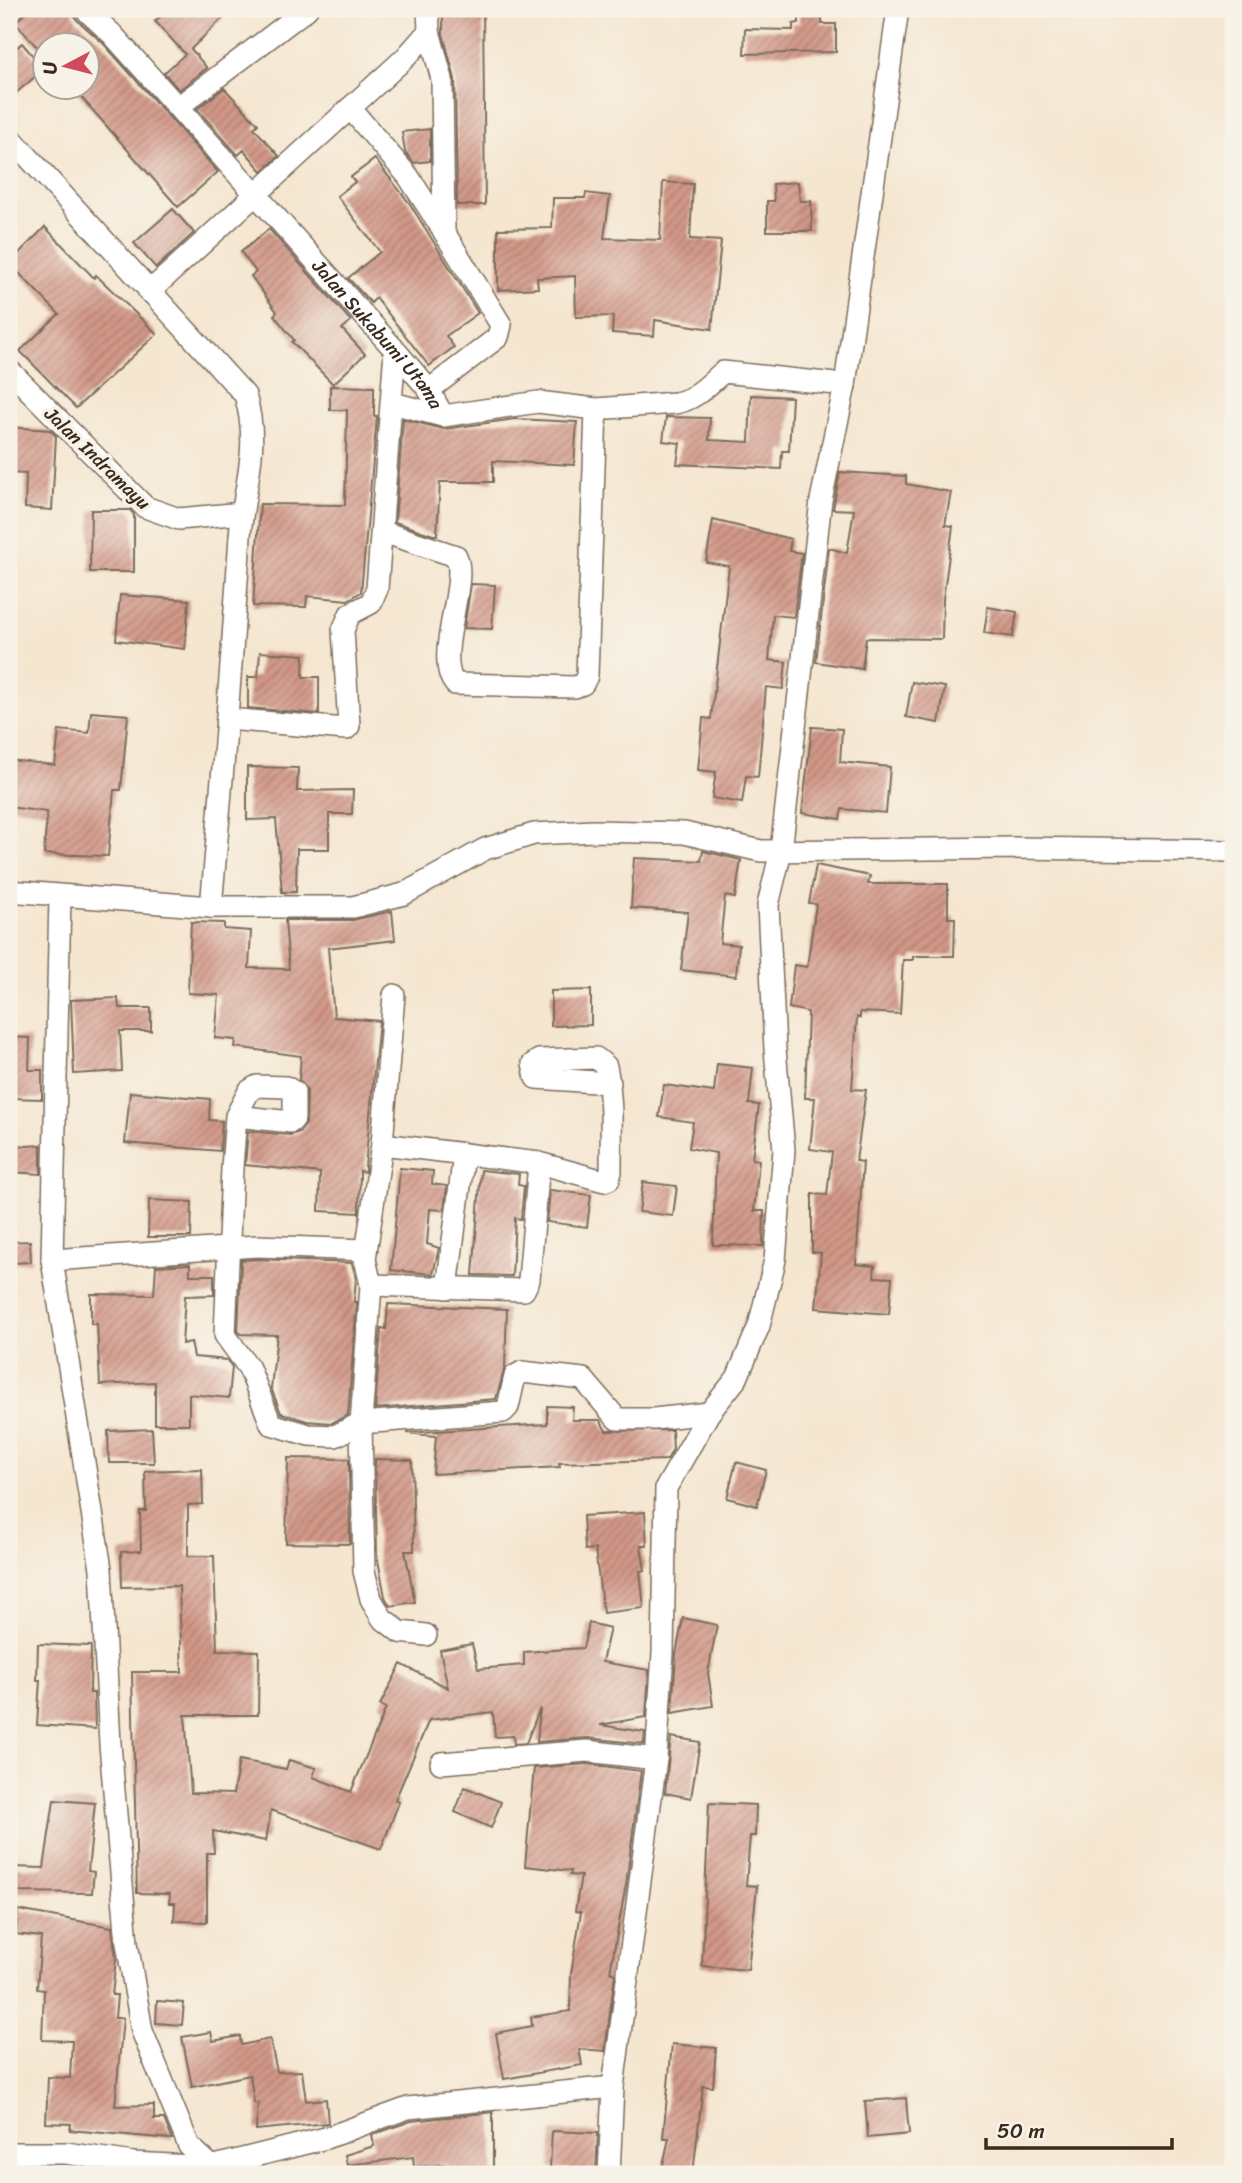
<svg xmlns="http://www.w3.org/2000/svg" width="1242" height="2183" font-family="Sriracha,sans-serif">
<defs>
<pattern id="building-hatch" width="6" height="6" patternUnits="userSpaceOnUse" patternTransform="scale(1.75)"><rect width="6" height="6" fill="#d29888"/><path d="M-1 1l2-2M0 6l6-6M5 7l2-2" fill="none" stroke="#ac7c6f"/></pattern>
</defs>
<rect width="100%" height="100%" fill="#f7f3e8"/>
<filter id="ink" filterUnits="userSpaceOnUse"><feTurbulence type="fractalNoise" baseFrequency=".0143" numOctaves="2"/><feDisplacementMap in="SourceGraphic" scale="14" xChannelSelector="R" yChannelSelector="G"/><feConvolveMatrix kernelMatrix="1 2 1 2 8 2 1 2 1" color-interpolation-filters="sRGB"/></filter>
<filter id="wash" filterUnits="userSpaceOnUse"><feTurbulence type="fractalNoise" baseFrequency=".00686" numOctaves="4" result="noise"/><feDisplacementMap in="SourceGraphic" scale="28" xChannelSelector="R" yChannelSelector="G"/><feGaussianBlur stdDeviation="1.57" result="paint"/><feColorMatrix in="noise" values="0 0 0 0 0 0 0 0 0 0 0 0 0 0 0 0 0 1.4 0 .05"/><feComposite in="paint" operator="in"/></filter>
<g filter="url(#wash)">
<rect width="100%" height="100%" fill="#f5e6d0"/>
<g id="blocks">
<path fill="url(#building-hatch)" d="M 30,9 L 72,9 L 76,19 L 103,43 L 218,172 L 178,207 L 73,88 L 88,88 L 88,46 L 36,46 L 15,22 Z
M 169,9 L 232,9 L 191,49 L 207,68 L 179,90 L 164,73 L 185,54 L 155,21 Z
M 443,9 L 483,9 L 485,205 L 457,205 L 455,79 L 443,34 Z
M 822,9 L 822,24 L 836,24 L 836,52 L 744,54 L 745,29 L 793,30 L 793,24 L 799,23 L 799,10 Z
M 22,43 L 44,69 L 9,99 L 9,55 Z
M 224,88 L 258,124 L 254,128 L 279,156 L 262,171 L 244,150 L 238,155 L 197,109 Z
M 430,129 L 430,161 L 414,163 L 405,152 L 402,132 Z
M 375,159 L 410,204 L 478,313 L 446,336 L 454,347 L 429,366 L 376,298 L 371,303 L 348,278 L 380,252 L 337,196 L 355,182 L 351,177 Z
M 663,182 L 693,184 L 690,239 L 721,241 L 712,329 L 655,320 L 654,336 L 612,333 L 613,316 L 576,317 L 575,276 L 537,278 L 538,288 L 498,290 L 498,229 L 552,228 L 553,198 L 585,198 L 586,193 L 610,196 L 604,238 L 660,240 Z
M 798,182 L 800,201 L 811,201 L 812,231 L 767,231 L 767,201 L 774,201 L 773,184 Z
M 173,209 L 194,233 L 156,268 L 134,243 Z
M 45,227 L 94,278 L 96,275 L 157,334 L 76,408 L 20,351 L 59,314 L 9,263 Z
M 269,229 L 351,321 L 342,329 L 365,354 L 333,384 L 292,342 L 294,340 L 274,315 L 277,312 L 251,276 L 256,272 L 241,252 Z
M 330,386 L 374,387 L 374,416 L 377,416 L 361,592 L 348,600 L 307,596 L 306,607 L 253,606 L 260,504 L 345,505 L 347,410 L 330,410 Z
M 751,395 L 792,397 L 789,451 L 782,451 L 781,469 L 677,464 L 680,443 L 663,441 L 666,417 L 710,418 L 709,440 L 749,442 Z
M 403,419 L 444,429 L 515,419 L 577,422 L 574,465 L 493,461 L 493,482 L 440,482 L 437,535 L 433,535 L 395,522 Z
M 9,427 L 50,430 L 56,436 L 52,510 L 25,508 L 26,474 L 9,473 Z
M 840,472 L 906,476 L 906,484 L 951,492 L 945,525 L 953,526 L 943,599 L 942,639 L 866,638 L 862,669 L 816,662 L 829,548 L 847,553 L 854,510 L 833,509 Z
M 91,510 L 130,510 L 134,515 L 134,572 L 90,572 Z
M 713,520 L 791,539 L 789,551 L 802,553 L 794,617 L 773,615 L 769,660 L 786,662 L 783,689 L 766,687 L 758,777 L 746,776 L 742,803 L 712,798 L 716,772 L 698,770 L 703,718 L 711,719 L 729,566 L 706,562 Z
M 471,584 L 495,585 L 492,629 L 464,628 Z
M 120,595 L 189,600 L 185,649 L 116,640 Z
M 988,607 L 1017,612 L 1013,637 L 984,633 Z
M 260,652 L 304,655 L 303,677 L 319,677 L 319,714 L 248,708 L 248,677 L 258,677 Z
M 912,682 L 945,687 L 939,723 L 906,717 Z
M 91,712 L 128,715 L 121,790 L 114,790 L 108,856 L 44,854 L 47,812 L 9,807 L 9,760 L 55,765 L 59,730 L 89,733 Z
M 812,727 L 842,729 L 840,762 L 890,767 L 886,813 L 842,809 L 840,819 L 802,813 Z
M 247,767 L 298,768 L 297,791 L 353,790 L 352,814 L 329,814 L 329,849 L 297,849 L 296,892 L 282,892 L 276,819 L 247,820 Z
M 703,851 L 741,860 L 735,898 L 725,896 L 720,943 L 739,945 L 736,976 L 681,970 L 688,912 L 631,908 L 634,858 L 701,861 Z
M 816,865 L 870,876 L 868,884 L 948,884 L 948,918 L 955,918 L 954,956 L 913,956 L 913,960 L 903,960 L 900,1014 L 860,1012 L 860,1018 L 857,1017 L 852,1089 L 866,1090 L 856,1161 L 863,1162 L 856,1264 L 875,1266 L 874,1277 L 892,1278 L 889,1314 L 816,1308 L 821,1253 L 812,1252 L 812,1194 L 827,1195 L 832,1152 L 810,1149 L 815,1098 L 805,1098 L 808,1012 L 789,1008 L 794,965 L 807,967 L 816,904 L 809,903 Z
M 392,911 L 395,940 L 328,948 L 334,1017 L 379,1021 L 365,1167 L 365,1172 L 360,1171 L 359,1213 L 319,1211 L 320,1173 L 245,1165 L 248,1131 L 290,1135 L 300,1132 L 306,1124 L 307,1091 L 299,1080 L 301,1056 L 235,1047 L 236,1040 L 215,1038 L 219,995 L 188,993 L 191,922 L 224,923 L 224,929 L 251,931 L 249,968 L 289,969 L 285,920 L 353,920 Z
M 591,990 L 591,1025 L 551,1026 L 551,991 Z
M 118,998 L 119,1008 L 151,1008 L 151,1031 L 120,1031 L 122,1071 L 74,1074 L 71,1000 Z
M 9,1037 L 30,1038 L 29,1070 L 42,1070 L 42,1099 L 9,1098 Z
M 717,1064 L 753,1068 L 749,1104 L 759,1105 L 752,1159 L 759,1160 L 754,1211 L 764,1211 L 763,1246 L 713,1245 L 716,1153 L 689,1148 L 693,1122 L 659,1117 L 664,1085 L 714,1092 Z
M 130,1092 L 210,1099 L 209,1120 L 222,1121 L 220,1151 L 125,1143 Z
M 41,1145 L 41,1174 L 9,1172 L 9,1147 Z
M 400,1168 L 433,1171 L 432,1184 L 447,1186 L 444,1210 L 430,1209 L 427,1244 L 439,1248 L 433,1274 L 391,1270 Z
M 481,1170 L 519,1174 L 518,1185 L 524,1186 L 521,1219 L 515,1218 L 512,1276 L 473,1275 Z
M 643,1182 L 677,1186 L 673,1216 L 639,1212 Z
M 550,1190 L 591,1195 L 587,1227 L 547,1222 Z
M 149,1200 L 192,1202 L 191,1237 L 148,1237 Z
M 30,1241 L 31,1262 L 9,1263 L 9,1242 Z
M 257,1259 L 352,1263 L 356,1278 L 354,1302 L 357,1302 L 348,1415 L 332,1423 L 307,1421 L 281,1413 L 271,1388 L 277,1335 L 241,1334 L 238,1331 L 241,1260 Z
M 190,1264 L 190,1275 L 214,1275 L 214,1295 L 185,1296 L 182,1344 L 191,1342 L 194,1357 L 227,1360 L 232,1367 L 229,1398 L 189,1394 L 189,1424 L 155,1424 L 155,1382 L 100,1385 L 97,1324 L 91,1324 L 91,1294 L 154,1295 L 156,1266 Z
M 388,1304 L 507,1309 L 505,1367 L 496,1399 L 375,1409 L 381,1328 L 386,1329 Z
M 547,1406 L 573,1407 L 572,1420 L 600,1420 L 606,1431 L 672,1430 L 673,1449 L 667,1460 L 559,1463 L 560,1467 L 433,1474 L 436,1436 L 407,1433 L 547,1424 Z
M 152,1429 L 154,1463 L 109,1463 L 108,1431 Z
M 288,1458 L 349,1459 L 350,1544 L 286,1543 Z
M 375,1459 L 412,1460 L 414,1551 L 405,1551 L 415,1602 L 390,1606 L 385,1597 L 377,1555 Z
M 736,1462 L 766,1470 L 757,1506 L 727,1498 Z
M 202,1469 L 203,1504 L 188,1505 L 188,1556 L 214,1556 L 217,1650 L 259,1651 L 258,1715 L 185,1715 L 191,1793 L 233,1794 L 239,1760 L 286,1769 L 289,1760 L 316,1768 L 313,1777 L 351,1792 L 386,1708 L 380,1705 L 401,1664 L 448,1688 L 440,1650 L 472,1644 L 478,1669 L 524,1665 L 524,1652 L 583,1648 L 589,1623 L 610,1628 L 602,1662 L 649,1670 L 646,1717 L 600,1725 L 645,1732 L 644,1744 L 588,1738 L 537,1742 L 540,1708 L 526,1743 L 514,1744 L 513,1736 L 495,1737 L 493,1712 L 429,1720 L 395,1800 L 399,1802 L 381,1849 L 271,1810 L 266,1841 L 213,1831 L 214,1853 L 207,1853 L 207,1922 L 174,1921 L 175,1903 L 169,1903 L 170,1894 L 137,1893 L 132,1672 L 182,1672 L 179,1586 L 122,1587 L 121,1552 L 141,1551 L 140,1511 L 146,1511 L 145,1471 Z
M 645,1512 L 647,1546 L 641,1546 L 645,1570 L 640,1571 L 644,1608 L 603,1613 L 595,1549 L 585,1550 L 583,1516 Z
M 683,1618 L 717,1625 L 708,1673 L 713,1706 L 672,1713 L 676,1654 Z
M 38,1644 L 91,1646 L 90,1693 L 94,1693 L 95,1729 L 37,1725 L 40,1680 L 37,1680 Z
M 671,1737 L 700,1742 L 691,1798 L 665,1793 Z
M 587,1764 L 641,1771 L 626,1885 L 610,1972 L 615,1974 L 605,2051 L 579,2049 L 582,2065 L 504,2079 L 496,2033 L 532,2026 L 531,2017 L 570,2011 L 571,1974 L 581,1912 L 575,1911 L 581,1876 L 570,1875 L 571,1871 L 525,1866 L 534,1768 Z
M 465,1787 L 501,1802 L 491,1828 L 455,1812 Z
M 54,1800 L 95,1803 L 88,1871 L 94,1872 L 92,1893 L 11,1892 L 13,1867 L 44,1868 Z
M 709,1803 L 756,1805 L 755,1836 L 750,1836 L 746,1885 L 757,1886 L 748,1970 L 702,1966 Z
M 18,1910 L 112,1927 L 116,1959 L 112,1995 L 117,1995 L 115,2018 L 123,2018 L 115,2106 L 154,2105 L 154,2119 L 164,2119 L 172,2139 L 70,2130 L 71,2124 L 46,2123 L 48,2077 L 70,2078 L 72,2041 L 42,2040 L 44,1990 L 37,1989 L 41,1937 L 16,1934 Z
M 157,2001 L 184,2003 L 182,2025 L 156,2023 Z
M 211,2032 L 213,2041 L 240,2036 L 241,2045 L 270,2039 L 277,2072 L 302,2071 L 306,2101 L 326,2099 L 328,2123 L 256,2130 L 258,2103 L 254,2103 L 250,2075 L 192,2087 L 182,2037 Z
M 672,2044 L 716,2048 L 713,2087 L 703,2086 L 693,2174 L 661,2174 L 669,2138 L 663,2138 Z
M 906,2098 L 909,2134 L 868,2138 L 865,2101 Z
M 493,2112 L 493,2174 L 446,2174 L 445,2164 L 414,2167 L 413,2157 L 347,2165 L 345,2155 L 374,2146 L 372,2135 L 411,2121 Z
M 552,2131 L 598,2133 L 596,2174 L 568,2174 L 569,2169 L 550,2168 Z"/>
</g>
</g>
<g filter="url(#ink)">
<use href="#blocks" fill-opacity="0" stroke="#7c6c5c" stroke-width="2"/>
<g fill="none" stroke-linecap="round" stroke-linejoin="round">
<defs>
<g id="street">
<path id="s1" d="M 85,9 L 112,34 L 395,350 L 429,390 L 443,416 L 538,402 L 596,409 L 675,403 C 695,400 708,385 723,372 L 845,385"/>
<path d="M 429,31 L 442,79 L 444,232 L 501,325 L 498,337 L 429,390"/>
<path d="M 178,107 L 307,9"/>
<path d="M 350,108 L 408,176 L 443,230"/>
<path d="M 9,136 L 245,395 C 261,449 244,482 240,536 C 232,660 222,784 211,907"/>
<path d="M 149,292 L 406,57 L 429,31 L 428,9"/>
<path d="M 9,370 L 145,507 L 179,519 L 242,513"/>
<path d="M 392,403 L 443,416"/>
<path d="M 383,532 L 456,556 C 469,583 433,658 455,684 L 575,687 L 583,684 L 587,676 L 596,409"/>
<path d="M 227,719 L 346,729 L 349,726 L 343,630 L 350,614 L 371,603 L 377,589 L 395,350"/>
<path d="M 9,891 L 211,907 L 353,907 L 404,894 L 485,849 L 534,834 L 594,831 L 684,833 L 761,851 L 1014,848 L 1233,851"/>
<path d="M 60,897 L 52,1260 L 257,1246 L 366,1250"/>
<path d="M 394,995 L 382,1144 L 365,1259 L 371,1285 L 361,1423 L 364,1571 L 371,1599 L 382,1618 L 400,1632 L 426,1635"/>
<path d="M 236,1116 L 291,1122 L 294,1119 L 294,1092 L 286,1087 L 257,1086 L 249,1091 L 236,1116 L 232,1168 L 225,1335 L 249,1368 L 271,1424 L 309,1435 L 335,1436 L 361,1423 L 503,1412 L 508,1407 L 515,1376 L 522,1372 L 583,1379 L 617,1419 L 654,1419 L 709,1413"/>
<path d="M 382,1144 L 539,1163 L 604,1181 L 609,1179 L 611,1172 C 611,1137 613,1101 606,1066 L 596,1058 L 539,1060 L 533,1064 L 536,1078 L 610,1083"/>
<path d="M 52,1260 L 101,1569 L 110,1744 L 127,1943 L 142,2031 L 189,2146 L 220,2174"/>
<path d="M 371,1285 L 524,1290 L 529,1280 L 539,1163"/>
<path d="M 447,1288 L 464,1154"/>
<path d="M 441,1763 L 587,1751 L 656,1759"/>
<path d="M 9,2153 L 66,2153 L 133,2163 L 211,2167 L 326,2138 L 408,2108 L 613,2087"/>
<path d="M 609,2174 L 613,2087 L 656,1759 L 663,1653 L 666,1488 L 709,1413 L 737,1378 L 759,1326 L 775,1260 L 784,1150 L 775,1049 L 768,905 L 781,851 L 821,500 L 845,385 L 898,9"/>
</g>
</defs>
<use href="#street" stroke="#7c6c5c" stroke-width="24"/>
<use href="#street" stroke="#fff" stroke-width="21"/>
</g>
</g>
<g text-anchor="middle" stroke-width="7" stroke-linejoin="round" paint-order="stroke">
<g font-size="19" fill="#3b2a1e" stroke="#f7f3e8">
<text dy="7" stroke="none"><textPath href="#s1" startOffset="438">Jalan Sukabumi Utama</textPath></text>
<text transform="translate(98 458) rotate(44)" y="7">Jalan Indramayu</text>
</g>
</g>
<rect width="1242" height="2183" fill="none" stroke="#f7f3e8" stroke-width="35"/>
<g transform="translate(66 66) rotate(263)"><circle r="33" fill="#f7f3e8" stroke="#aca397" stroke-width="2"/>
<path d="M0-5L12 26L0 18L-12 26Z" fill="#d1495b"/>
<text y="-10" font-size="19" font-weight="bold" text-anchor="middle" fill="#3b2a1e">U</text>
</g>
<path d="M986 2138v10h186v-10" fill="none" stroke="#3b2a1e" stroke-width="3.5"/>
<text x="997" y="2138" font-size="21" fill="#3b2a1e" stroke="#f7f3e8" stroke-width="5" paint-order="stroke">50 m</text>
</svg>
